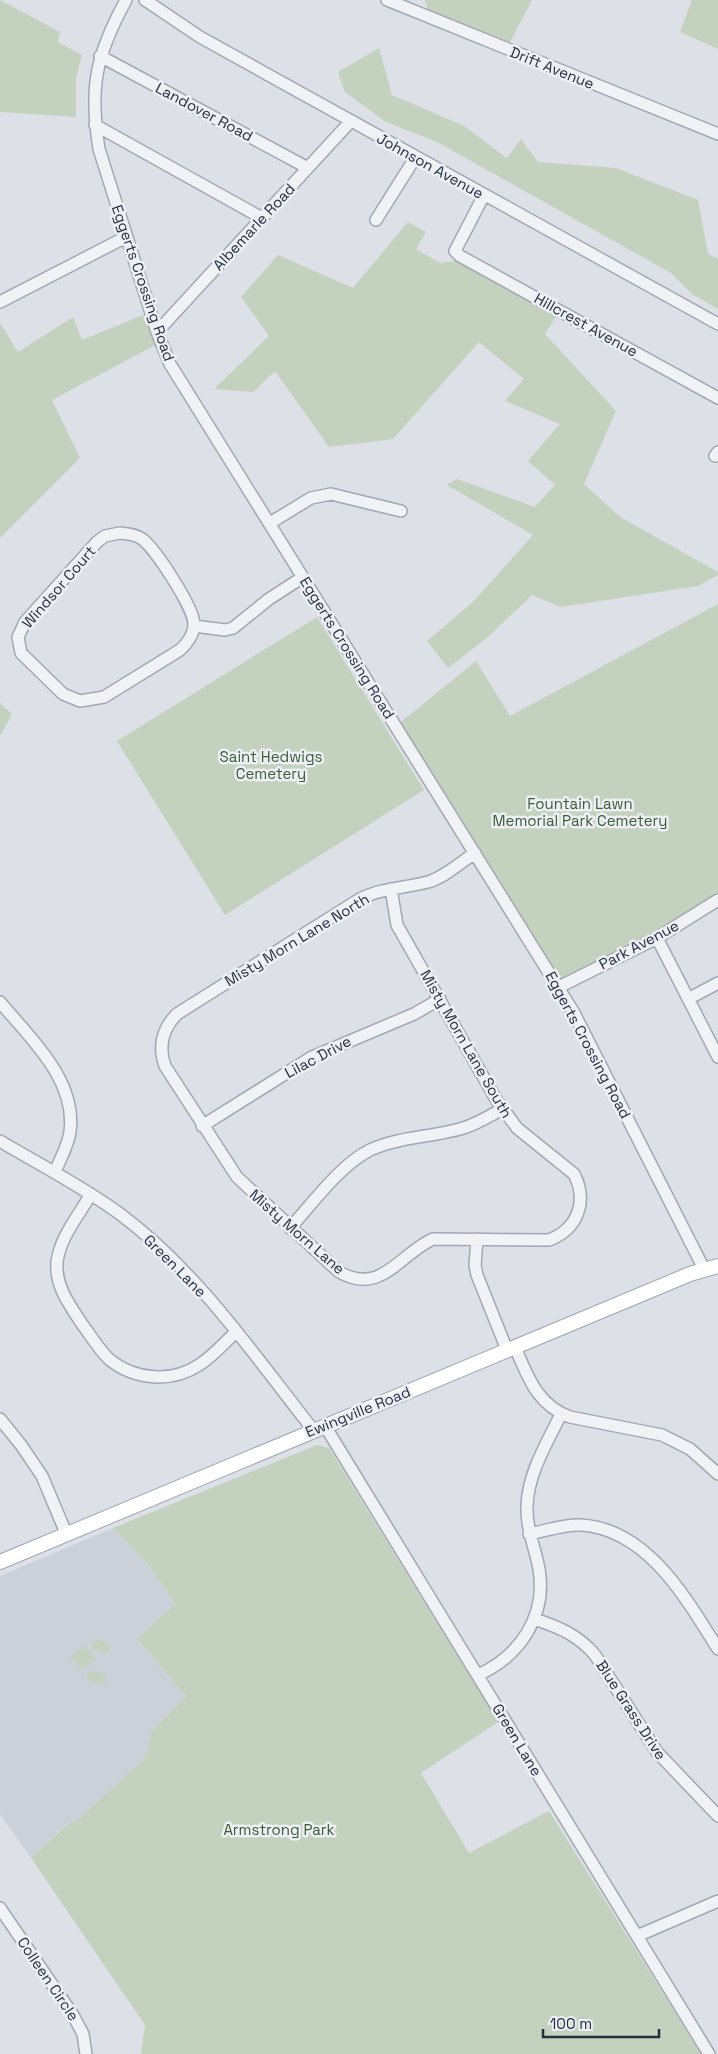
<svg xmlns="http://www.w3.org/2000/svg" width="718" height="2054" font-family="'Space Grotesk',sans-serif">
<rect width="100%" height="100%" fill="#dde1e7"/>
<path fill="#cbd0d9" d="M 113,1528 L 150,1567 L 175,1604 L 137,1640 L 186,1696 L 151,1733 L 146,1757 L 78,1820 L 67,1824 L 31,1858 L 0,1814 L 0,1576 Z"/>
<path fill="#c3d1be" d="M 0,0 L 60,32 L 58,42 L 82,55 L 76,78 L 76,117 L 0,112 Z
M 425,0 L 532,0 L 510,42 L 428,10 Z
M 692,0 L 718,0 L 718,49 L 680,32 Z
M 379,48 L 392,95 L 464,126 L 507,158 L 521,139 L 538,162 L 616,168 L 698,200 L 708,254 L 718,259 L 718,309 L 692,294 L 671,273 L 437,142 L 386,122 L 345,92 L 338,72 Z
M 408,222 L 426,232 L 416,249 L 440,263 L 472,259 L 560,310 L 545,334 L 616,411 L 584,484 L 620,517 L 718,572 L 718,575 L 698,586 L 561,607 L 532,595 L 488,637 L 448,668 L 427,641 L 474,601 L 533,535 L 447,485 L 457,479 L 535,507 L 555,485 L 528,461 L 560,424 L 505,401 L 524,379 L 479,342 L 393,439 L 329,447 L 275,371 L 253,392 L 214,389 L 269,336 L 241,297 L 278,255 L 353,288 Z
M 153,311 L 163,341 L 52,400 L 80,458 L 0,538 L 0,323 L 18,352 L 73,317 L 82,340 Z
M 718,604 L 718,900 L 559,987 L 396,726 L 476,661 L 510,716 Z
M 317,617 L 424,790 L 225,915 L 117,741 Z
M 0,703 L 12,714 L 0,736 Z
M 317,1445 L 329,1448 L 498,1722 L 421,1773 L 469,1853 L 549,1811 L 701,2054 L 141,2054 L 145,2025 L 31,1858 L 68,1824 L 78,1820 L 146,1757 L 151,1733 L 186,1696 L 137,1639 L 175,1604 L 150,1567 L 113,1528 Z
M 98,1639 L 111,1645 L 107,1654 L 92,1650 L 93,1642 Z
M 84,1646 L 96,1659 L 82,1670 L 70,1656 Z
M 91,1671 L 105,1674 L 106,1679 L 103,1684 L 87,1680 L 88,1674 Z"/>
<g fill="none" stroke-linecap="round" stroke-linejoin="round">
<defs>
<path id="minor" d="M 126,0 C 96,55 89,87 99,149 L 157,332 L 170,364 L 574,1013 L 704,1269
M 145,0 L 200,37 L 718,324
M 387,0 L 718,134
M 100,56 L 308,168
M 95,125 L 262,218
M 484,195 L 455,251 L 460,256 L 718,398
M 376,220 L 415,158
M 0,302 L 126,237
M 157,332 L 350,122
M 715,456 L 718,452
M 270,523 L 311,498 L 331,494 L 401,511
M 120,533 C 128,534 135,534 142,539 C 155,548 194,608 194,624 C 194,634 187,644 180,650 L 104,697 L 80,701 L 63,694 L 21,653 L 18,637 L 25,622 L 97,542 L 105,536 Z
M 194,626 L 225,630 L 233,628 L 269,599 L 303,577
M 391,889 L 397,925 L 497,1101 L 517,1128 L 574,1174 C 588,1201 578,1229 549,1240 L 433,1239 C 399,1254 382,1296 339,1272 L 237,1177 L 165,1066 C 158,1046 162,1029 177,1014 L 360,899 C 381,888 405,888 428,882 C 445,877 461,862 475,853
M 657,938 L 718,1057
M 559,987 L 657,938 L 718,900
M 688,999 L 718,983
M 0,1002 C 30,1038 77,1080 70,1132 C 68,1146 60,1159 55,1172
M 202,1126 L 312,1057 L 414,1014 L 440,999
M 0,1141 C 40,1165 82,1186 120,1214 C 198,1272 254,1355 314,1431
M 91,1194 C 79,1215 60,1237 57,1262 C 55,1286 69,1304 82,1324 C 91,1336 99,1350 110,1360 C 135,1380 172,1383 199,1365 C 213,1356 224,1343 236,1332
M 290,1228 C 313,1203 340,1165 370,1150 C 398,1137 431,1137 460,1129 C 475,1125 488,1117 502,1109
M 477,1239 L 475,1265 L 477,1275 L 507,1350
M 515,1347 C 528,1377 537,1405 570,1417 L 662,1435 L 690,1449 L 718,1474
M 0,1419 L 21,1445 L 42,1476 L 66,1533
M 325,1426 L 709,2054
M 529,1534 C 546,1531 564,1524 581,1525 C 648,1529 687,1600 718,1649
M 534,1619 C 559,1627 578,1635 595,1655 L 657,1752 L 718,1816
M 478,1675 C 520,1656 547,1616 539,1569 C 535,1547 526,1528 527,1506 C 528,1473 547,1443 561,1414
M 0,1908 L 73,2015 L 83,2034 L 86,2054
M 637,1936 L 718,1901"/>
<path id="major" d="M 0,1562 L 690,1274 L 718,1266"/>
</defs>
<use href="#minor" stroke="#a2a8b1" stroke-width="14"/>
<use href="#major" stroke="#9ca6b3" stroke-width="16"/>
<use href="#minor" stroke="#f0f2f5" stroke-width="11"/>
<use href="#major" stroke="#fff" stroke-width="14"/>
</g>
<g text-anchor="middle" stroke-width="5" stroke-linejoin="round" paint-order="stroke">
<g font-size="15" fill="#262f3e" stroke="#ecf0f5">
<text transform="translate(552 68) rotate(22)" y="5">Drift Avenue</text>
<text transform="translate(204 112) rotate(28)" y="5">Landover Road</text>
<text transform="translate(430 166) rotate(29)" y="5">Johnson Avenue</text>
<text transform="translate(254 227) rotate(-47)" y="5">Albemarle Road</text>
<text transform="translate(143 283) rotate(71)" y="5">Eggerts Crossing Road</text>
<text transform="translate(586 325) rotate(29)" y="5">Hillcrest Avenue</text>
<text transform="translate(59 587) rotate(-49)" y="5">Windsor Court</text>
<text transform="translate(347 648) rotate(58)" y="5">Eggerts Crossing Road</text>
<text transform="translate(297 940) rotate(-31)" y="5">Misty Morn Lane North</text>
<text transform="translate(639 945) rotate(-28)" y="5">Park Avenue</text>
<text transform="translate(466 1044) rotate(60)" y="5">Misty Morn Lane South</text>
<text transform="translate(588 1045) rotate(62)" y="5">Eggerts Crossing Road</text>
<text transform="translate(318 1057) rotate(-28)" y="5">Lilac Drive</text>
<text transform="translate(297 1232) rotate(41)" y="5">Misty Morn Lane</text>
<text transform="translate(175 1266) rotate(45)" y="5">Green Lane</text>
<text transform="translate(358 1412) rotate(-22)" y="5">Ewingville Road</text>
<text transform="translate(631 1710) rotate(57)" y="5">Blue Grass Drive</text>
<text transform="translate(517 1740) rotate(59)" y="5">Green Lane</text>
<text transform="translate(48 1979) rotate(56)" y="5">Colleen Circle</text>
</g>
<g font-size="15" fill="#3c5a33" stroke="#ecf0f5">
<text x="271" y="762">Saint Hedwigs<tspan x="271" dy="17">Cemetery</tspan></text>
<text x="580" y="809">Fountain Lawn<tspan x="580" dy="17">Memorial Park Cemetery</tspan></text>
<text x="279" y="1835">Armstrong Park</text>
</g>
</g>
<path d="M543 2029v8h116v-8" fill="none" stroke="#262f3e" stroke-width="2.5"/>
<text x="550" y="2029" font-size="15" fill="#262f3e" stroke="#ecf0f5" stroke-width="4" paint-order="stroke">100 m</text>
</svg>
